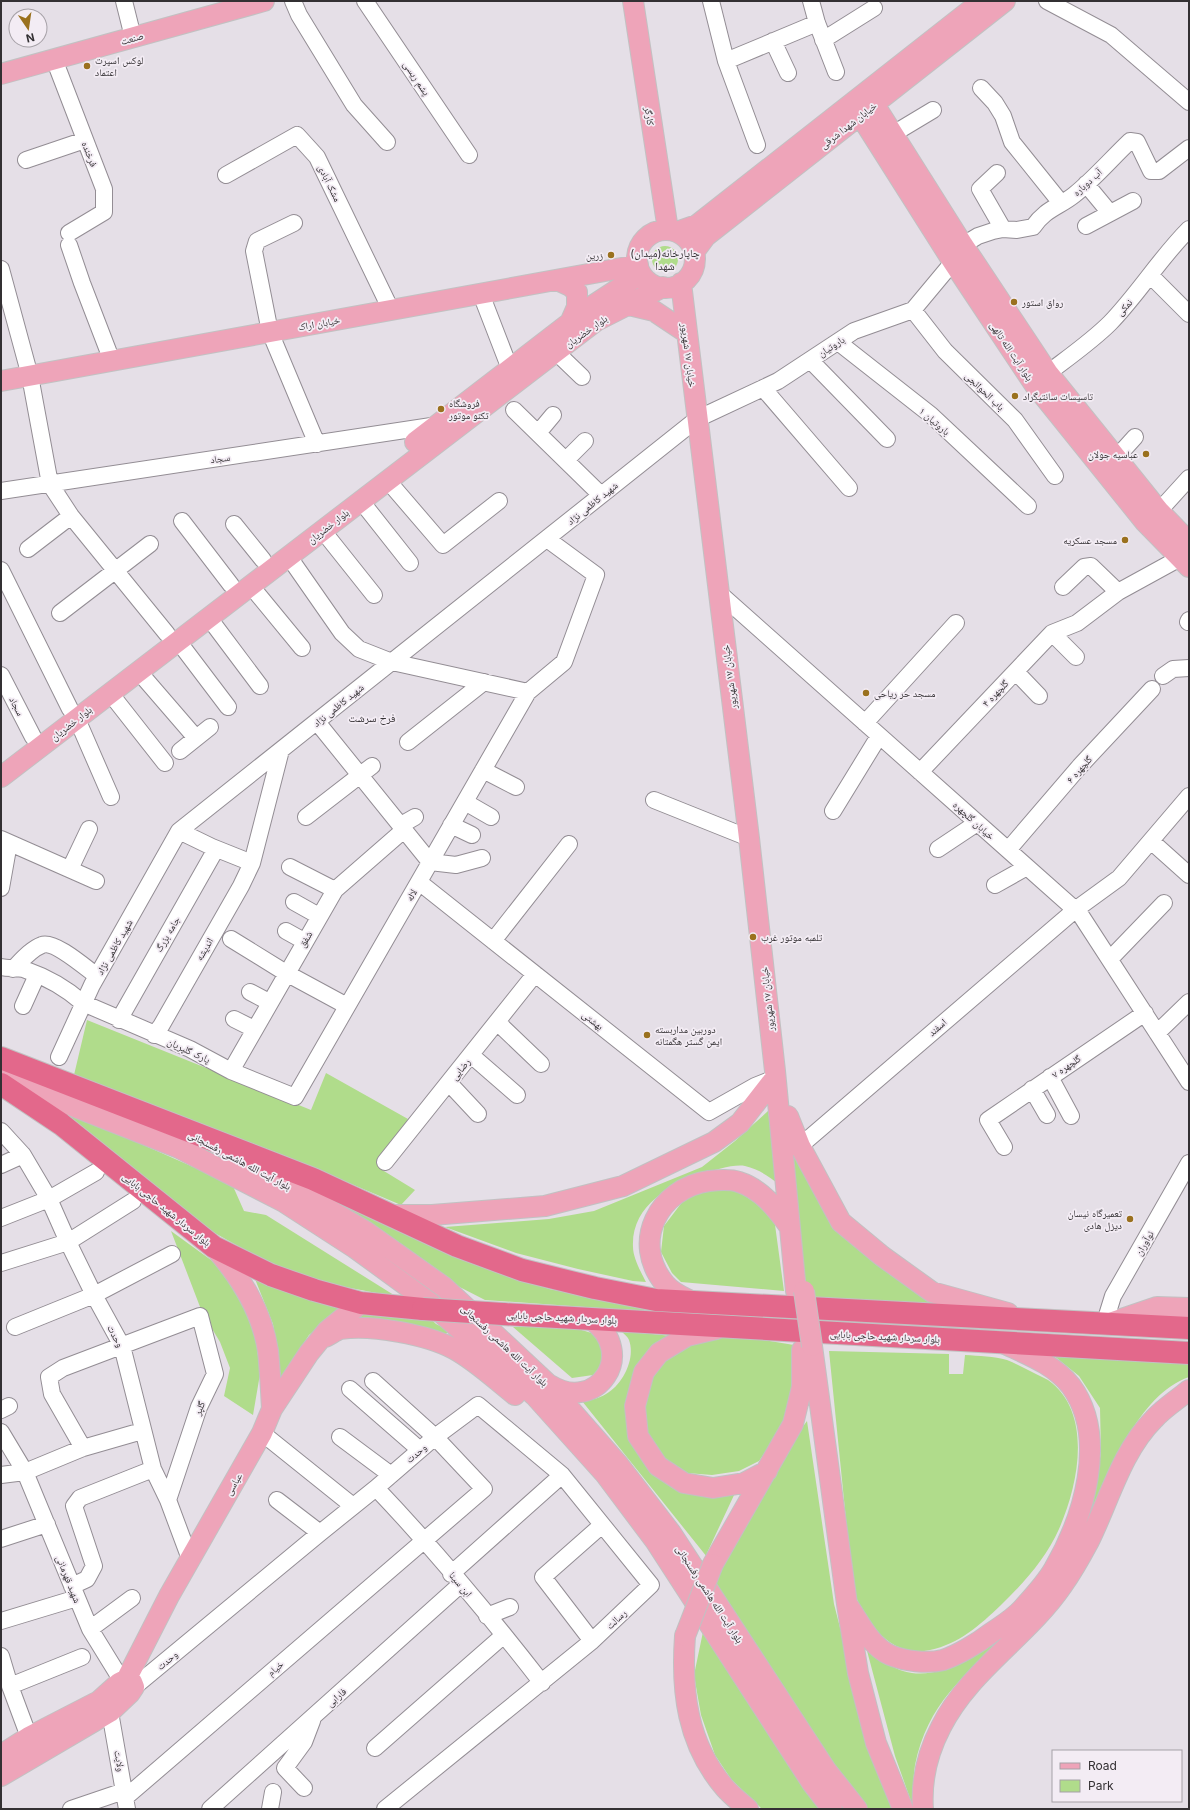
<svg xmlns="http://www.w3.org/2000/svg" width="1190" height="1810" font-family="Inter,'Noto Naskh Arabic',sans-serif">
<rect width="100%" height="100%" fill="#e5dfe7"/>
<path fill="#b0dc8b" d="M652 259a13 13 0 1 1 26 0a13 13 0 1 1-26 0Z
M 87,1020 L 311,1110 L 326,1073 L 408,1119 L 379,1168 L 415,1190 L 401,1205 L 283,1155 L 74,1075 Z
M 50,1104 L 232,1184 L 244,1211 L 266,1215 L 397,1297 L 325,1283 L 265,1261 L 204,1227 Z
M 768,1111 L 780,1185 C 769,1177 759,1169 745,1166 C 734,1164 714,1170 703,1174 C 669,1185 631,1206 633,1247 C 633,1258 641,1272 646,1282 L 633,1281 L 578,1269 L 516,1253 L 445,1227 L 549,1219 L 594,1211 L 702,1167 L 735,1141 Z
M 793,1140 L 836,1216 L 967,1304 L 808,1307 L 791,1168 Z
M 264,1162 L 496,1271 L 549,1289 L 649,1308 L 670,1313 L 485,1300 L 444,1279 Z
M 712,1189 C 742,1189 749,1194 773,1210 L 784,1291 L 681,1282 L 672,1273 L 661,1252 L 664,1226 L 683,1201 L 697,1192 Z
M 171,1231 L 211,1260 L 235,1286 L 255,1329 L 260,1374 L 253,1415 L 224,1396 L 230,1368 L 220,1342 L 202,1312 Z
M 255,1279 L 344,1307 L 309,1335 L 281,1378 L 273,1324 Z
M 368,1309 L 427,1315 L 436,1324 L 450,1331 L 441,1337 L 351,1320 Z
M 513,1327 C 541,1327 573,1323 598,1336 L 605,1353 L 599,1369 L 593,1375 L 572,1378 Z
M 621,1331 L 672,1336 L 637,1368 L 644,1462 L 735,1493 L 707,1553 L 707,1557 L 582,1401 C 590,1400 598,1399 606,1394 C 622,1385 636,1359 629,1340 C 628,1337 624,1334 621,1331 Z
M 727,1334 L 794,1345 L 793,1411 L 759,1461 L 739,1471 L 712,1475 L 687,1473 L 663,1460 L 645,1435 L 641,1408 L 651,1375 L 663,1360 L 689,1342 Z
M 829,1351 L 949,1354 L 949,1374 L 963,1374 L 965,1355 C 979,1356 994,1356 1007,1360 C 1015,1363 1024,1368 1032,1372 C 1037,1375 1043,1377 1048,1380 C 1094,1413 1078,1486 1059,1529 C 1047,1557 1023,1584 1001,1605 C 980,1625 959,1644 930,1650 C 891,1659 864,1621 853,1589 Z
M 1053,1355 L 1189,1363 L 1189,1377 C 1138,1395 1111,1470 1089,1514 L 1101,1453 L 1100,1408 L 1079,1376 Z
M 807,1421 L 834,1604 L 870,1746 L 900,1809 L 858,1809 L 707,1586 L 769,1473 Z
M 704,1627 L 823,1809 L 762,1809 L 731,1779 L 715,1755 L 701,1715 L 694,1675 Z
M 1006,1636 C 963,1677 928,1703 915,1765 C 913,1778 913,1792 912,1804 L 895,1756 L 866,1647 C 873,1653 880,1659 888,1664 C 928,1690 973,1657 1006,1636 Z"/>
<g fill="none" stroke-linecap="round" stroke-linejoin="round">
<defs>
<path id="minor" d="M 124,1 L 133,37
M 293,1 L 299,15 L 354,105 L 387,142
M 365,1 L 469,155
M 711,1 L 726,61 L 757,145
M 811,1 L 817,23 L 836,72
M 1047,1 L 1111,35 L 1189,102
M 823,40 L 874,8
M 773,41 L 788,73
M 54,59 L 104,189 L 104,212 L 69,233
M 726,61 L 817,23
M 981,88 L 995,103 L 1003,116 L 1012,142 L 1061,203
M 893,134 L 933,110
M 26,160 L 85,140
M 997,173 L 980,189 L 1003,229
M 226,175 L 297,135 L 317,157 L 391,310
M 1086,184 L 1110,213
M 294,223 L 257,241 L 254,251 L 270,332 L 317,444
M 1086,226 L 1133,201
M 69,245 L 82,283 L 112,361
M 963,245 L 978,236 L 993,231 L 1003,229 L 1017,230 L 1033,227 C 1045,209 1059,207 1074,195 C 1094,179 1111,159 1130,141 L 1137,142 L 1151,171 L 1159,171 L 1189,148
M 1,269 L 30,376 L 50,484 L 71,516 L 167,634
M 1150,275 L 1189,314
M 481,294 L 510,369
M 913,310 L 945,351 L 1015,420 L 1055,476
M 838,342 L 931,415 L 1028,506
M 556,352 L 582,377
M 810,360 L 887,439
M 1048,373 C 1069,357 1092,341 1110,323 C 1139,293 1160,258 1189,229
M 763,388 L 849,488
M 514,410 L 601,495
M 538,433 L 553,415
M 1116,458 L 1135,437
M 566,460 L 585,441
M 388,481 L 443,545 L 499,501
M 1,491 L 438,425
M 361,501 L 410,563
M 1159,511 L 1189,478
M 182,521 L 231,585
M 234,524 L 263,560
M 323,531 L 374,595
M 28,549 L 71,516
M 289,557 L 342,633 L 359,649 L 392,662 L 528,692
M 1,570 L 70,709
M 251,586 L 302,648
M 1063,587 L 1084,567 L 1091,566 L 1118,592
M 719,593 L 1080,914 L 1189,1082
M 60,613 L 150,544
M 209,618 L 260,686
M 1188,622 L 1189,620
M 1052,633 L 1076,657
M 178,641 L 228,707
M 139,672 L 196,738
M 1016,672 L 1039,696
M 1,675 L 33,737
M 1163,676 L 1173,669 L 1189,668
M 110,693 L 165,763
M 77,719 L 111,797
M 317,722 L 430,862 L 456,865 L 482,858
M 865,723 L 956,623
M 408,742 L 484,682
M 180,751 L 210,727
M 483,770 L 516,787
M 920,772 L 1052,633 L 1077,623 L 1118,592 L 1180,558
M 654,800 L 749,838
M 465,802 L 491,817
M 833,811 L 879,736
M 306,817 L 372,766
M 401,825 L 415,817
M 451,825 L 472,835
M 179,831 L 212,847 L 252,863
M 1,839 L 96,881
M 1151,841 L 1189,875
M 938,849 L 977,823
M 1008,850 L 1080,766 L 1152,689
M 290,867 L 335,890
M 70,869 L 89,829
M 419,882 L 709,1112 L 755,1086 L 775,1078
M 995,885 L 1027,867
M 1,888 L 9,843
M 294,902 L 319,916
M 286,931 L 304,941
M 231,939 L 286,973 L 347,1006
M 493,941 L 569,844
M 1110,959 L 1164,903
M 1,967 C 9,969 18,967 26,970 C 46,977 67,989 83,1003 L 190,1049 L 231,1071 L 295,1097 L 528,692 L 564,662 L 596,575 L 547,539
M 13,969 C 21,961 31,949 42,945 C 54,940 86,968 97,976
M 250,992 L 269,1002
M 23,1006 L 37,975
M 234,1019 L 254,1029
M 119,1020 L 216,849
M 497,1022 L 541,1064
M 1157,1033 L 1189,1002
M 154,1035 L 161,1026 L 241,886 L 252,863 L 281,750
M 471,1055 L 517,1095
M 59,1057 L 92,985 L 179,831 L 697,419 L 778,381 L 854,331 L 913,310 L 953,262
M 231,1071 L 335,890 L 405,829
M 1050,1077 L 1071,1116
M 449,1083 L 478,1114
M 1032,1089 L 1047,1115
M 1,1131 L 23,1155 L 49,1199 L 68,1242 L 94,1295 L 122,1346 L 153,1469 L 168,1500 L 190,1559
M 800,1146 L 1075,910 L 1119,878 L 1189,796
M 1004,1147 L 988,1120 L 1145,1013
M 385,1162 L 535,974
M 1,1165 L 23,1155
M 1,1218 L 49,1199 L 96,1172
M 1,1263 L 68,1242 L 133,1201
M 1104,1325 L 1113,1296 L 1189,1163
M 15,1327 L 94,1295 L 172,1254
M 350,1389 L 420,1450
M 1,1410 L 9,1406
M 1,1432 L 25,1472 L 90,1629 L 122,1681
M 262,1433 L 353,1506
M 340,1437 L 391,1475
M 83,1448 L 52,1394 L 49,1377 L 63,1368 L 200,1316 L 215,1374 L 199,1407 L 168,1500
M 1,1475 L 25,1472 L 83,1448 L 142,1431
M 376,1488 C 435,1550 490,1616 542,1683
M 277,1500 L 320,1533
M 1,1539 L 47,1524
M 451,1574 L 562,1475
M 72,1586 L 87,1579 L 94,1566 L 74,1506 L 80,1498 L 153,1469
M 487,1616 L 510,1607
M 1,1621 L 77,1598
M 90,1629 L 132,1598
M 592,1641 L 543,1577 L 602,1525
M 1,1656 L 10,1686 L 29,1737
M 10,1686 L 82,1657
M 134,1687 L 320,1533 L 376,1488 L 435,1437 L 478,1405 L 562,1475 L 651,1585 L 592,1641 L 385,1809
M 110,1712 L 127,1809
M 375,1748 L 504,1635
M 304,1788 L 285,1768 L 304,1742 L 312,1721
M 126,1797 L 484,1489 L 435,1437 L 373,1381
M 71,1809 L 124,1791
M 210,1809 L 461,1584
M 270,1809 L 273,1792"/>
<path id="major" d="M 633,1 L 668,230
M 1,74 L 264,1
M 874,104 L 963,245 L 1048,373 L 1159,511 L 1189,542
M 860,115 L 953,262 L 1034,384 L 1145,522 L 1189,567
M637 259a29 29 0 1 1 58 0a29 29 0 1 1-58 0Z
M 677,232 L 697,225 L 982,1
M 694,252 L 706,236 L 1005,1
M 557,280 L 570,286 L 577,292 L 577,307 L 570,323
M 681,283 L 749,838 L 775,1071 L 796,1291
M 629,305 L 654,311 L 687,333
M 1,381 L 638,265
M 415,442 L 589,308 L 641,274
M 1,777 L 596,321 L 663,287
M 2,1078 L 179,1148 L 284,1202 L 355,1248 L 429,1302 L 535,1396 L 605,1474 L 656,1542 L 812,1783 L 832,1809
M 788,1116 L 800,1146 L 841,1222 L 882,1256 L 932,1292 L 1008,1313
M 236,1157 L 293,1188 L 365,1231 L 444,1287 L 547,1383 L 618,1464 L 671,1533 L 826,1770 L 857,1809
M 389,1215 L 432,1215 L 545,1206 L 623,1186 L 714,1142 L 740,1123 L 775,1078
M 215,1248 C 241,1278 262,1311 268,1351 C 270,1370 271,1390 272,1409
M 693,1302 C 683,1297 672,1293 665,1284 C 630,1242 659,1188 709,1181 C 718,1180 730,1179 739,1182 C 761,1189 776,1208 789,1226
M 1110,1323 L 1157,1307 L 1189,1308
M 716,1329 L 687,1336 L 659,1353 L 644,1372 L 635,1406 L 638,1436 L 658,1466 L 684,1483 L 713,1488 L 744,1483 L 767,1471
M 325,1337 C 330,1335 336,1330 341,1329 C 371,1324 428,1335 454,1349 C 476,1361 496,1380 515,1395
M 812,1346 L 847,1604 L 858,1673 L 876,1743 L 903,1809
M 550,1385 C 596,1414 639,1354 591,1319
M 713,1564 L 793,1424 L 802,1387 L 802,1350
M 847,1604 C 859,1621 870,1646 890,1655 C 904,1661 927,1664 943,1660 C 958,1655 978,1643 991,1633 C 1001,1626 1013,1619 1022,1609 C 1033,1597 1046,1583 1054,1569 C 1083,1519 1109,1438 1071,1386 C 1054,1364 1026,1354 1003,1343
M 685,1636 C 681,1691 687,1744 725,1788 C 732,1796 740,1802 748,1809
M 126,1680 L 169,1596 L 262,1433 L 272,1409 L 309,1353 L 327,1331 L 361,1303
M 1,1755 L 29,1737 L 99,1701
M 1,1776 L 110,1712 L 130,1693 L 134,1687 L 132,1682 L 125,1680 L 119,1683 L 99,1701 L 100,1714 L 103,1716
M 923,1809 C 921,1781 928,1752 941,1727 C 969,1671 1027,1637 1062,1586 C 1072,1572 1081,1556 1089,1541 C 1109,1501 1121,1452 1154,1419 C 1164,1408 1177,1400 1189,1390"/>
<path id="highway" d="M 1,1058 L 313,1179 L 457,1246 L 522,1270 L 595,1288 L 656,1300 L 1189,1328
M 1,1084 L 61,1124 L 214,1247 L 271,1275 L 314,1290 L 361,1303 L 423,1309
M 503,1314 L 1189,1353"/>
</defs>
<use href="#minor" stroke="#938d94" stroke-width="18"/>
<use href="#major" stroke="#c2c1c2" stroke-width="22"/>
<use href="#highway" stroke="#c2c1c2" stroke-width="24"/>
<use href="#minor" stroke="#fff" stroke-width="16"/>
<use href="#major" stroke="#eea4b9" stroke-width="20"/>
<use href="#highway" stroke="#e3688b" stroke-width="22"/>
<defs>
<path id="major-bridge" d="M 804,1291 L 812,1346
M 685,1636 L 713,1564"/>
<path id="highway-bridge" d="M 423,1309 L 503,1314"/>
</defs>
<use href="#major-bridge" stroke="#c2c1c2" stroke-width="22" stroke-linecap="butt"/>
<use href="#highway-bridge" stroke="#c2c1c2" stroke-width="24" stroke-linecap="butt"/>
<use href="#major-bridge" stroke="#eea4b9" stroke-width="20"/>
<use href="#highway-bridge" stroke="#e3688b" stroke-width="22"/>
</g>
<g fill="#9a711e" stroke="#f3ecf4" stroke-width="1.5">
<circle cx="87" cy="66" r="4"/>
<circle cx="611" cy="255" r="4"/>
<circle cx="1014" cy="302" r="4"/>
<circle cx="1015" cy="396" r="4"/>
<circle cx="441" cy="409" r="4"/>
<circle cx="1146" cy="454" r="4"/>
<circle cx="1125" cy="540" r="4"/>
<circle cx="866" cy="693" r="4"/>
<circle cx="753" cy="937" r="4"/>
<circle cx="647" cy="1035" r="4"/>
<circle cx="1130" cy="1219" r="4"/>
</g>
<g text-anchor="middle" stroke-width="3.5" stroke-linejoin="round" paint-order="stroke">
<g font-size="10" fill="#333033" stroke="#f3ecf4">
<text transform="translate(132 38) rotate(-16)" y="4">صنعت</text>
<text transform="translate(417 78) rotate(56)" y="4">پشم ریسی</text>
<text transform="translate(650 116) rotate(81)" y="4">کارگر</text>
<text transform="translate(848 125) rotate(-38)" y="4">خیابان شهدا شرقی</text>
<text transform="translate(90 154) rotate(69)" y="4">فرخنده</text>
<text transform="translate(1087 182) rotate(-42)" y="4">آب دوباره</text>
<text transform="translate(330 183) rotate(64)" y="4">مشک آبادی</text>
<text transform="translate(1124 307) rotate(-48)" y="4">نمکی</text>
<text transform="translate(319 323) rotate(-10)" y="4">خیابان اراک</text>
<text transform="translate(586 331) rotate(-35)" y="4">بلوار خضریان</text>
<text transform="translate(831 346) rotate(-33)" y="4">باروتیان</text>
<text transform="translate(1012 351) rotate(56)" y="4">بلوار آیت الله تالهی</text>
<text transform="translate(689 355) rotate(83)" y="4">خیابان ۱۷ شهریور</text>
<text transform="translate(985 391) rotate(44)" y="4">باب الحوائجی</text>
<text transform="translate(935 421) rotate(41)" y="4">۱ باروتیان</text>
<text transform="translate(220 458) rotate(-8)" y="4">سجاد</text>
<text transform="translate(592 503) rotate(-39)" y="4">شهید کاظمی نژاد</text>
<text transform="translate(328 526) rotate(-38)" y="4">بلوار خضریان</text>
<text transform="translate(729 677) rotate(-97)" y="4">خیابان ۱۷ شهریور</text>
<text transform="translate(995 693) rotate(-46)" y="4">گلچهره ۴</text>
<text transform="translate(338 705) rotate(-39)" y="4">شهید کاظمی نژاد</text>
<text transform="translate(17 706) rotate(63)" y="4">سجاد</text>
<text transform="translate(71 723) rotate(-38)" y="4">بلوار خضریان</text>
<text transform="translate(1079 769) rotate(-48)" y="4">گلچهره ۶</text>
<text transform="translate(974 820) rotate(42)" y="4">خیابان گلچهره</text>
<text transform="translate(411 895) rotate(-60)" y="4">لاله</text>
<text transform="translate(167 934) rotate(-60)" y="4">جامه بزرگ</text>
<text transform="translate(305 939) rotate(-60)" y="4">شفق</text>
<text transform="translate(114 947) rotate(-60)" y="4">شهید کاظمی نژاد</text>
<text transform="translate(204 949) rotate(-60)" y="4">اندیشه</text>
<text transform="translate(767 999) rotate(-96)" y="4">خیابان ۱۷ شهریور</text>
<text transform="translate(593 1020) rotate(38)" y="4">بهشتی</text>
<text transform="translate(937 1027) rotate(-41)" y="4">اسفند</text>
<text transform="translate(189 1050) rotate(25)" y="4">پارک گلپریان</text>
<text transform="translate(1066 1066) rotate(-34)" y="4">گلچهره ۷</text>
<text transform="translate(460 1069) rotate(-51)" y="4">رضایی</text>
<text transform="translate(240 1160) rotate(28)" y="4">بلوار آیت الله هاشمی رفسنجانی</text>
<text transform="translate(167 1209) rotate(39)" y="4">بلوار سردار شهید حاجی بابایی</text>
<text transform="translate(1144 1243) rotate(-60)" y="4">نوآوران</text>
<text transform="translate(562 1317) rotate(3)" y="4">بلوار سردار شهید حاجی بابایی</text>
<text transform="translate(116 1336) rotate(63)" y="4">وحدت</text>
<text transform="translate(885 1336) rotate(3)" y="4">بلوار سردار شهید حاجی بابایی</text>
<text transform="translate(505 1345) rotate(43)" y="4">بلوار آیت الله هاشمی رفسنجانی</text>
<text transform="translate(199 1408) rotate(-68)" y="4">گلپر</text>
<text transform="translate(416 1453) rotate(-40)" y="4">وحدت</text>
<text transform="translate(233 1484) rotate(-60)" y="4">عباسی</text>
<text transform="translate(69 1579) rotate(68)" y="4">شهید قهرمانی</text>
<text transform="translate(461 1584) rotate(50)" y="4">ابن سینا</text>
<text transform="translate(710 1594) rotate(57)" y="4">بلوار آیت الله هاشمی رفسنجانی</text>
<text transform="translate(616 1619) rotate(-43)" y="4">رسالت</text>
<text transform="translate(167 1660) rotate(-40)" y="4">وحدت</text>
<text transform="translate(275 1668) rotate(-41)" y="4">خیام</text>
<text transform="translate(336 1697) rotate(-42)" y="4">فارابی</text>
<text transform="translate(120 1761) rotate(81)" y="4">ولایت</text>
</g>
<g font-size="10" fill="#333033" stroke="#f3ecf4" text-anchor="start">
<text x="95" y="64">لوکس اسپرت<tspan x="95" dy="12">اعتماد</tspan></text>
<text x="603" y="259" text-anchor="end">زرین</text>
<text x="1022" y="306">رواق استور</text>
<text x="1023" y="400">تاسیسات سانتیگراد</text>
<text x="449" y="407">فروشگاه<tspan x="449" dy="12">تکنو موتور</tspan></text>
<text x="1138" y="458" text-anchor="end">عباسیه جولان</text>
<text x="1117" y="544" text-anchor="end">مسجد عسکریه</text>
<text x="874" y="697">مسجد حر ریاحی</text>
<text x="761" y="941">تلمبه موتور غرب</text>
<text x="655" y="1033">دوربین مداربسته<tspan x="655" dy="12">ایمن گستر هگمتانه</tspan></text>
<text x="1122" y="1217" text-anchor="end">تعمیرگاه نیسان<tspan x="1122" dy="12">دیزل هادی</tspan></text>
</g>
<g font-size="11" fill="#333033" stroke="#f3ecf4">
<text x="665" y="257">(چاپارخانه(میدان<tspan x="665" dy="13">شهدا</tspan></text>
<text x="372" y="722">فرخ سرشت</text>
</g>
</g>
<rect width="1190" height="1810" fill="none" stroke="#333033" stroke-width="4"/>
<rect x="1052" y="1750" width="130" height="52" fill="#f3ecf4" stroke="#a6a1a7"/>
<rect x="1060" y="1763" width="20" height="6" fill="#eea4b9" stroke="#a6a1a7"/>
<text x="1088" y="1770" font-size="12" fill="#333033">Road</text>
<rect x="1060" y="1780" width="20" height="12" fill="#b0dc8b" stroke="#a6a1a7"/>
<text x="1088" y="1790" font-size="12" fill="#333033">Park</text>
<g transform="translate(28 28) rotate(167)"><circle r="19" fill="#f3ecf4" stroke="#a6a1a7"/>
<path d="M0-3L7 15L0 10L-7 15Z" fill="#9a711e"/>
<text y="-6" font-size="11" font-weight="bold" text-anchor="middle" fill="#333033">N</text>
</g>
</svg>
